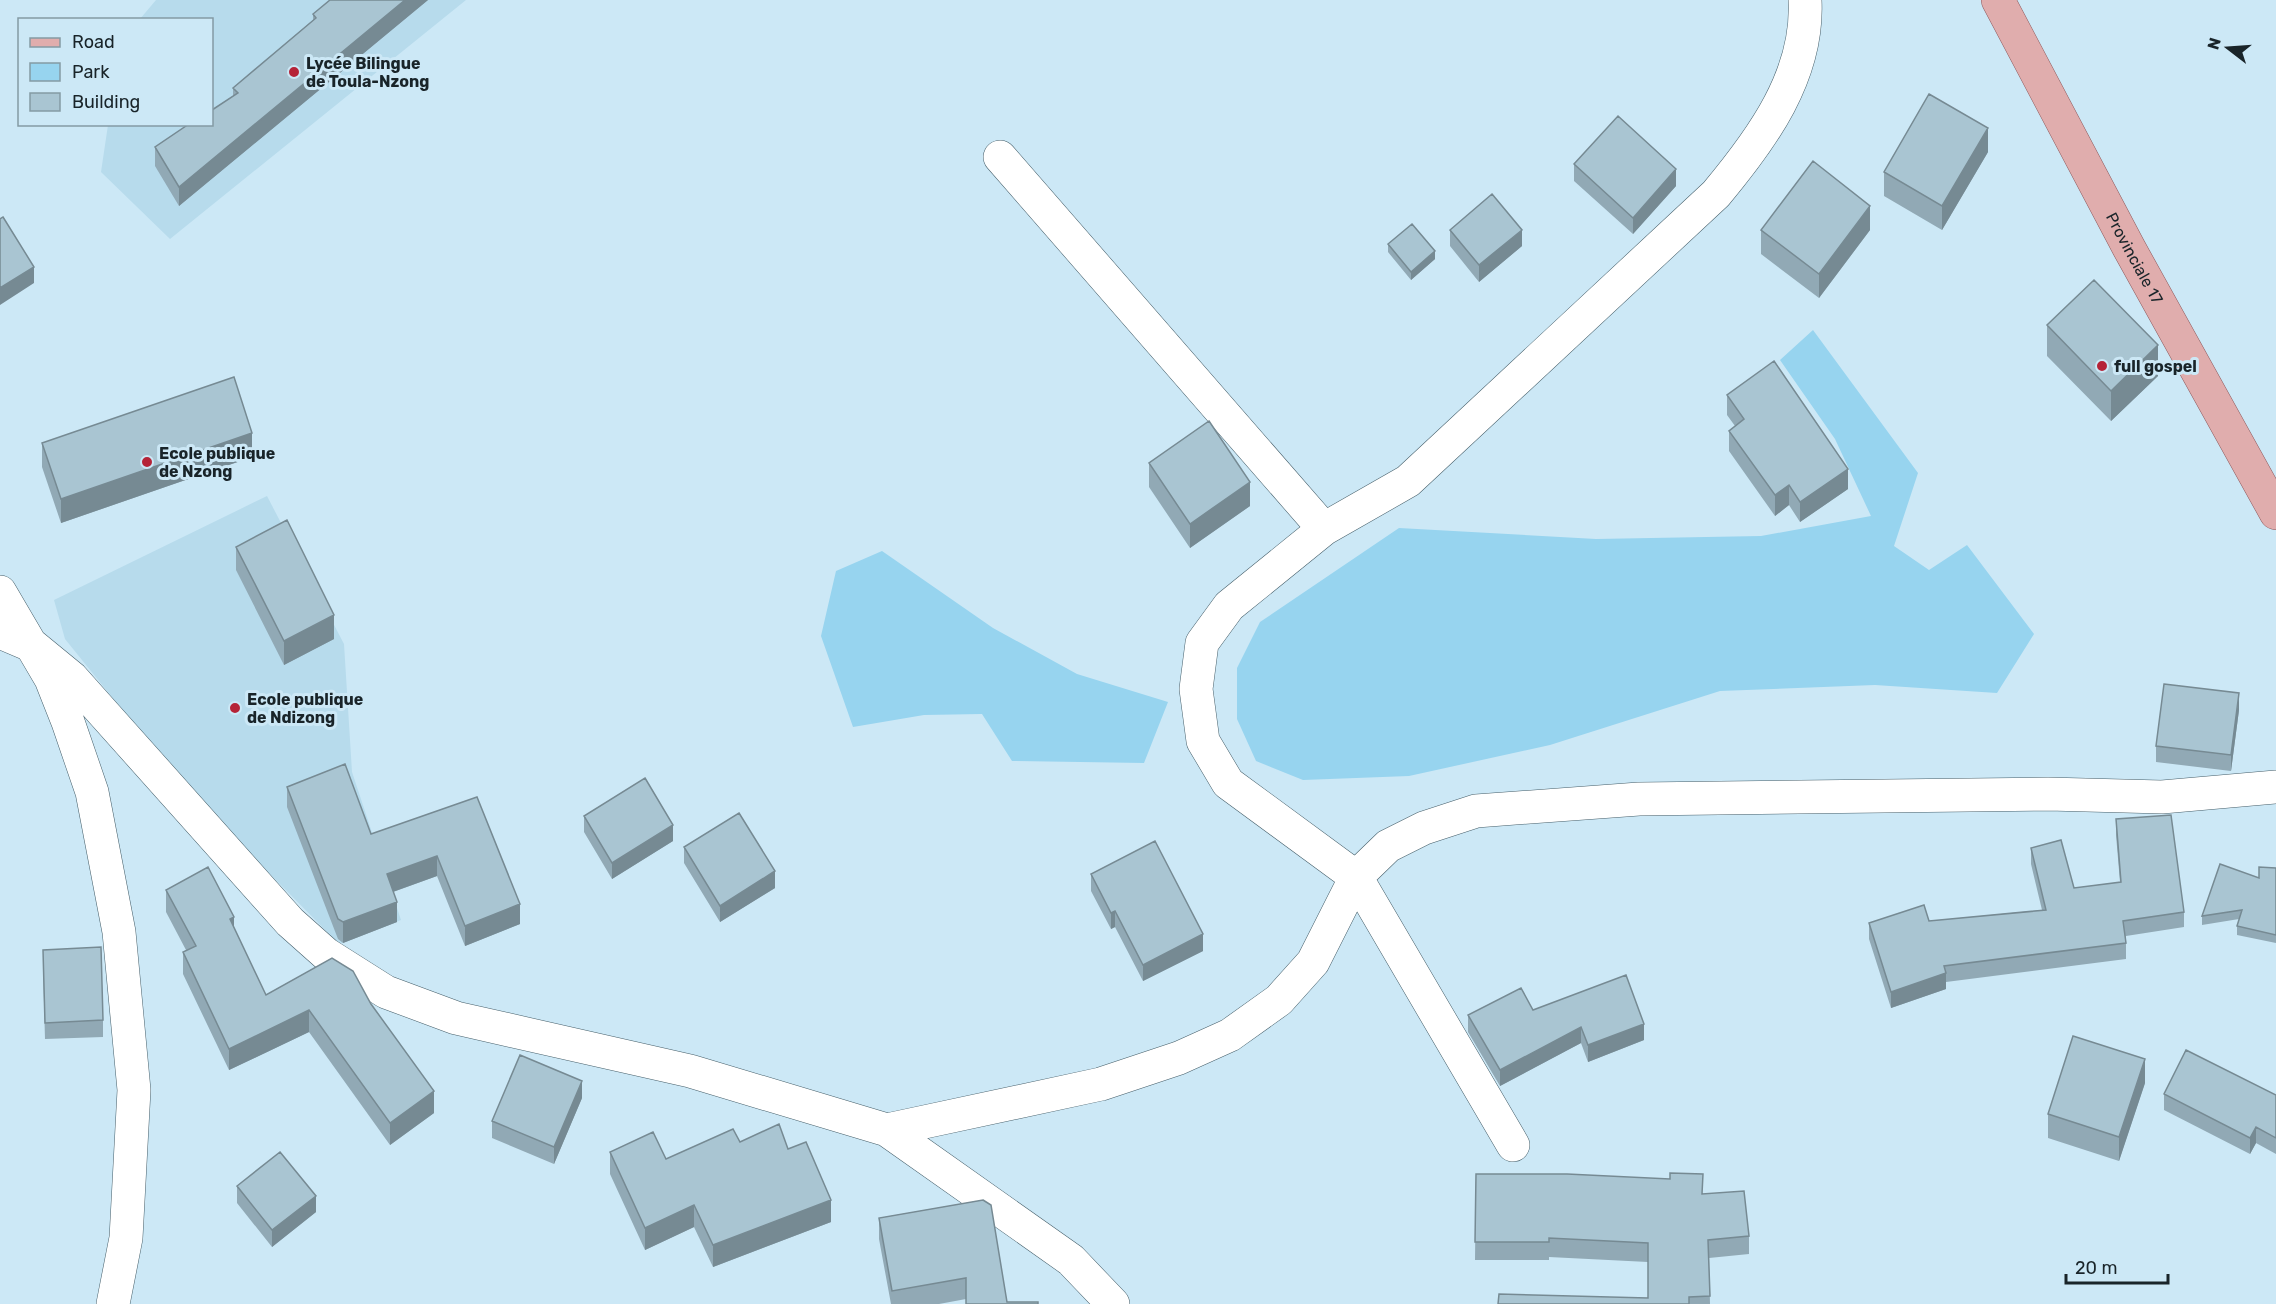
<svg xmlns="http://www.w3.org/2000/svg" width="2276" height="1304" font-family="Rubik,sans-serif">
<rect width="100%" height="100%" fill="#cce8f6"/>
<path fill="#b7dbec" d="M 156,0 L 466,0 L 170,239 L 101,172 L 108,125 L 212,124 L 212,20 L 140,19 Z
M 267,496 L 344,644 L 352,772 L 401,920 L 339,944 L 188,791 L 65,639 L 54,600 Z"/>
<path fill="#97d4ef" d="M 1813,330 L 1918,473 L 1894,546 L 1929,570 L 1967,545 L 2034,634 L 1997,693 L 1875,685 L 1720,691 L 1550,745 L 1409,776 L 1303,780 L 1256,761 L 1237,719 L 1237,668 L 1260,622 L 1399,528 L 1596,539 L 1761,536 L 1871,516 L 1835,439 L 1780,360 Z
M 882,551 L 993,628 L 1077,674 L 1168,702 L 1144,763 L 1012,761 L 982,714 L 924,715 L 853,727 L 821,636 L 836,571 Z"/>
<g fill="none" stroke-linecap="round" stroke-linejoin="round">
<defs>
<path id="minor" d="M 1000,157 L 1324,529
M 0,592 L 51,679 L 68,722 L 92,792 L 119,932 L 134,1090 L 126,1238 L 113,1304
M 0,632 L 33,646 L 72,678 L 290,922 L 326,954 L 386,992 L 456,1018 L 690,1071 L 887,1130 L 1101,1084 L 1179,1058 L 1230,1035 L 1279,1000 L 1313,962 L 1356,877 L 1388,846 L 1424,828 L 1476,811 L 1639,799 L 2048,794 L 2162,797 L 2276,787
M 887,1130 L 1071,1260 L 1113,1304
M 1513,1145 L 1356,877 L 1228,783 L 1203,741 L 1196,689 L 1202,643 L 1229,606 L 1324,529 L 1408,481 L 1716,194 C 1762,139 1809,75 1805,0"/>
<g id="major">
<path id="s1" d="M 1998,0 L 2129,248 L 2276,513"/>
</g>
</defs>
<use href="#minor" stroke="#465f6a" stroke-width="34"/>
<use href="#major" stroke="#8d595c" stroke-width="34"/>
<use href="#minor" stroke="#fff" stroke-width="33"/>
<use href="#major" stroke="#e0adad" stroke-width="33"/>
</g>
<path fill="#91a9b5" d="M 330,0 L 428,0 L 179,206 L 155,166 L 155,147 L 233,96 L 233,88 L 313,20 L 313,14 Z
M 1988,152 L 1942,230 L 1884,196 L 1884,172 Z
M 1574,164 L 1676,186 L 1633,234 L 1574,181 Z
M 1450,230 L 1522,246 L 1479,282 L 1450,246 Z
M 1761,230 L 1870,230 L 1819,298 L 1761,254 Z
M 1388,244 L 1435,259 L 1411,280 L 1388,252 Z
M 2047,325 L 2158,376 L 2111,421 L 2047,356 Z
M 1727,395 L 1848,489 L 1800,522 L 1789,505 L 1775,516 L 1729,451 L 1729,431 L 1735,426 L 1727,415 Z
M 42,443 L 252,457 L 61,523 L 42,467 Z
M 1149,463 L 1250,506 L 1190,548 L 1149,487 Z
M 236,547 L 334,639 L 284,665 L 236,570 Z
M 2239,710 L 2231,771 L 2156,762 L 2156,746 Z
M 287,787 L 371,834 L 477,797 L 520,924 L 465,946 L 437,876 L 393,892 L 397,922 L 343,943 L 338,939 L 287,807 Z
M 584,816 L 673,841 L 612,879 L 584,832 Z
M 2116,819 L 2184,912 L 2184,927 L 2126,936 L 2126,959 L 1946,982 L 1946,989 L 1891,1008 L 1869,939 L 1869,923 L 1929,921 L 2042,910 L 2031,864 L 2031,848 L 2074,888 L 2120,882 L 2116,835 Z
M 684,847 L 775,888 L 720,922 L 684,863 Z
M 2276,868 L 2276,943 L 2237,935 L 2237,926 L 2239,919 L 2202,925 L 2202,916 Z
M 1091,874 L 1203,951 L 1143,981 L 1115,927 L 1111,929 L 1091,891 Z
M 166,890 L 234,929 L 266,995 L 332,958 L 434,1113 L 390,1145 L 309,1032 L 229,1070 L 183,974 L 183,952 L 186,950 L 166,912 Z
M 43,966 L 103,1020 L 103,1037 L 45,1039 Z
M 1533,1010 L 1644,1040 L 1588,1062 L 1581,1043 L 1500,1086 L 1468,1032 L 1468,1015 Z
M 2145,1083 L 2119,1161 L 2048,1138 L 2048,1114 Z
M 2164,1094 L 2276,1095 L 2276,1154 L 2256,1143 L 2250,1154 L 2164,1110 Z
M 582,1098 L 554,1164 L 492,1138 L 492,1121 Z
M 740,1142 L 788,1149 L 831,1222 L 713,1267 L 694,1227 L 645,1250 L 610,1174 L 610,1152 L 666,1159 Z
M 1476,1174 L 1703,1194 L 1749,1236 L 1749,1254 L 1709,1258 L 1710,1304 L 1498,1304 L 1648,1298 L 1648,1262 L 1549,1257 L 1549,1260 L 1475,1260 Z
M 237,1186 L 316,1212 L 272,1247 L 237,1203 Z
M 983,1200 L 991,1205 L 1007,1302 L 1038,1302 L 1038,1304 L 966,1304 L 966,1299 L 939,1304 L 891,1304 L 879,1239 L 879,1218 Z"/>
<path fill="#768a93" d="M 405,0 L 428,0 L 179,206 L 179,187 Z
M 1988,128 L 1988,152 L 1942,230 L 1942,206 Z
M 1676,169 L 1676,186 L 1633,234 L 1633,218 Z
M 1870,206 L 1870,230 L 1819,298 L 1819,274 Z
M 1522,230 L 1522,246 L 1479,282 L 1479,265 Z
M 1435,251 L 1435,259 L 1411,280 L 1411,272 Z
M 34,267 L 34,283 L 0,305 L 0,288 Z
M 2158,345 L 2158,376 L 2111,421 L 2111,391 Z
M 252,433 L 252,457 L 61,523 L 61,499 Z
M 1848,469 L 1848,489 L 1800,522 L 1800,502 Z
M 1250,482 L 1250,506 L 1190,548 L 1190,524 Z
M 1789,485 L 1789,505 L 1775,516 L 1775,495 Z
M 334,615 L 334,639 L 284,665 L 284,641 Z
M 2239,693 L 2239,710 L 2231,771 L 2231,755 Z
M 673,825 L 673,841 L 612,879 L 612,863 Z
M 437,856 L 437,876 L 387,894 L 387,874 Z
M 775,871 L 775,888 L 720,922 L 720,906 Z
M 397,902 L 397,922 L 343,943 L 343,922 Z
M 520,904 L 520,924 L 465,946 L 465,926 Z
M 1115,911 L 1115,927 L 1111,929 L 1111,913 Z
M 234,917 L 234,939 L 230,919 Z
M 1203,934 L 1203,951 L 1143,981 L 1143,965 Z
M 1946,973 L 1946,989 L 1891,1008 L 1891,992 Z
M 309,1010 L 309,1032 L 229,1070 L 229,1049 Z
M 1644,1024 L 1644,1040 L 1588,1062 L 1588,1045 Z
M 1581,1027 L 1581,1043 L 1500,1086 L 1500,1070 Z
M 2145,1059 L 2145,1083 L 2119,1161 L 2119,1137 Z
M 582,1081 L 582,1098 L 554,1164 L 554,1147 Z
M 434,1091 L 434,1113 L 390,1145 L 390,1123 Z
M 2256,1127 L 2256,1143 L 2250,1154 L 2250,1138 Z
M 316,1196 L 316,1212 L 272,1247 L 272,1230 Z
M 831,1200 L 831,1222 L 713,1267 L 713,1245 Z
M 694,1205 L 694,1227 L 645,1250 L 645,1228 Z"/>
<path fill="#a9c5d2" stroke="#768a93" stroke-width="1.5" d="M 330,0 L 405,0 L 179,187 L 155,147 L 189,124 L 212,124 L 212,110 L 238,93 L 233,88 L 316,18 L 313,14 Z
M 1929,94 L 1988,128 L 1942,206 L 1884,172 Z
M 1618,116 L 1676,169 L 1633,218 L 1574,164 Z
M 1813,161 L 1870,206 L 1819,274 L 1761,230 Z
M 1492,194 L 1522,230 L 1479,265 L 1450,230 Z
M 3,217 L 34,267 L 0,288 L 0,219 Z
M 1412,224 L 1435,251 L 1411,272 L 1388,244 Z
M 2094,280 L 2158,345 L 2111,391 L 2047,325 Z
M 1774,361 L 1848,469 L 1800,502 L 1789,485 L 1775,495 L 1729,431 L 1744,419 L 1727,395 Z
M 234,377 L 252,433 L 61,499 L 42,443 Z
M 1209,421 L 1250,482 L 1190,524 L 1149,463 Z
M 287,520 L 334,615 L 284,641 L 236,547 Z
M 2164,684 L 2239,693 L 2231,755 L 2156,746 Z
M 345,764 L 371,834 L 477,797 L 520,904 L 465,926 L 437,856 L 387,874 L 397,902 L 343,922 L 338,919 L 287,787 Z
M 645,778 L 673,825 L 612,863 L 584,816 Z
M 739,813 L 775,871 L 720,906 L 684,847 Z
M 2171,815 L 2184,912 L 2123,921 L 2126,943 L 1944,966 L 1946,973 L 1891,992 L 1869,923 L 1924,905 L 1929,921 L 2046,910 L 2031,848 L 2061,840 L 2074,888 L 2121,882 L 2116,819 Z
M 1155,841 L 1203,934 L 1143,965 L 1115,911 L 1111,913 L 1091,874 Z
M 2220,864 L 2259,878 L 2259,867 L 2276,868 L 2276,935 L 2237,926 L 2242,910 L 2202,916 Z
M 208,867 L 234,917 L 230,919 L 266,995 L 332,958 L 353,971 L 371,1004 L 434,1091 L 390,1123 L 309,1010 L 229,1049 L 183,952 L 196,946 L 166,890 Z
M 101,947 L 103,1020 L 45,1023 L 43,950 Z
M 1626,975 L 1644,1024 L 1588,1045 L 1581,1027 L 1500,1070 L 1468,1015 L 1521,988 L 1533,1010 Z
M 2073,1036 L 2145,1059 L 2119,1137 L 2048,1114 Z
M 2186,1050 L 2276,1095 L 2276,1138 L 2256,1127 L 2250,1138 L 2164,1094 Z
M 520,1055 L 582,1081 L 554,1147 L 492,1121 Z
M 779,1124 L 788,1149 L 806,1142 L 831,1200 L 713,1245 L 694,1205 L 645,1228 L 610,1152 L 653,1132 L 666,1159 L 733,1129 L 740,1142 Z
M 280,1152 L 316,1196 L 272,1230 L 237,1186 Z
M 1670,1173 L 1703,1174 L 1702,1194 L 1744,1191 L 1749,1236 L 1708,1240 L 1710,1296 L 1689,1297 L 1689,1304 L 1498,1304 L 1499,1294 L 1648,1298 L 1648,1243 L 1549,1238 L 1549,1242 L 1475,1242 L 1476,1174 L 1567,1174 L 1670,1179 Z
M 983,1200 L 991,1205 L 1007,1302 L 1038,1302 L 1038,1304 L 966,1304 L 966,1278 L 892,1291 L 879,1218 Z"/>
<g fill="#b52337" stroke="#cce8f6" stroke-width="2">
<circle cx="294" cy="72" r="6"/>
<circle cx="2102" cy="366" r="6"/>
<circle cx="147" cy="462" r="6"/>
<circle cx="235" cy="708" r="6"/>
</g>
<g text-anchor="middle" stroke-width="6" stroke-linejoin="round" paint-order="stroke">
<g font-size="16" font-weight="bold" fill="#192429" stroke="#cce8f6" text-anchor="start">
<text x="306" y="69">Lycée Bilingue<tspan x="306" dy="18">de Toula-Nzong</tspan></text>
<text x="2114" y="372">full gospel</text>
<text x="159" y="459">Ecole publique<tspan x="159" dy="18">de Nzong</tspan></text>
<text x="247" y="705">Ecole publique<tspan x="247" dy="18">de Ndizong</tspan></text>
</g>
<g font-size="16" fill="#192429" stroke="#cce8f6">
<text dy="6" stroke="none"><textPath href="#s1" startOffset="292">Provinciale 17</textPath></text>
</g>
</g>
<rect x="18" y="18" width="195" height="108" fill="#cce8f6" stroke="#849aa4" stroke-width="1.5"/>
<rect x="30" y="38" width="30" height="9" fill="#e0adad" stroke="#849aa4" stroke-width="1.5"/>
<text x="72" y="48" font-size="18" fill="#192429">Road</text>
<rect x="30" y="63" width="30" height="18" fill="#97d4ef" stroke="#849aa4" stroke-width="1.5"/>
<text x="72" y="78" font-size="18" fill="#192429">Park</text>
<rect x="30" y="93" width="30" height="18" fill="#a9c5d2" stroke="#849aa4" stroke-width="1.5"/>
<text x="72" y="108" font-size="18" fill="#192429">Building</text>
<g transform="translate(2228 48) rotate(287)" stroke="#cce8f6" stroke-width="4.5" paint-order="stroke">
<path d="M0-4.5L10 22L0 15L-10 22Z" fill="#192429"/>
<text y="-9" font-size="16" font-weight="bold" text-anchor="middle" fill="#192429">N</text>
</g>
<path d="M2066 1274v9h102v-9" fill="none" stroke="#192429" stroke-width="3"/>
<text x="2075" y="1274" font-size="18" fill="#192429" stroke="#cce8f6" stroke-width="4.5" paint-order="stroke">20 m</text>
</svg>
